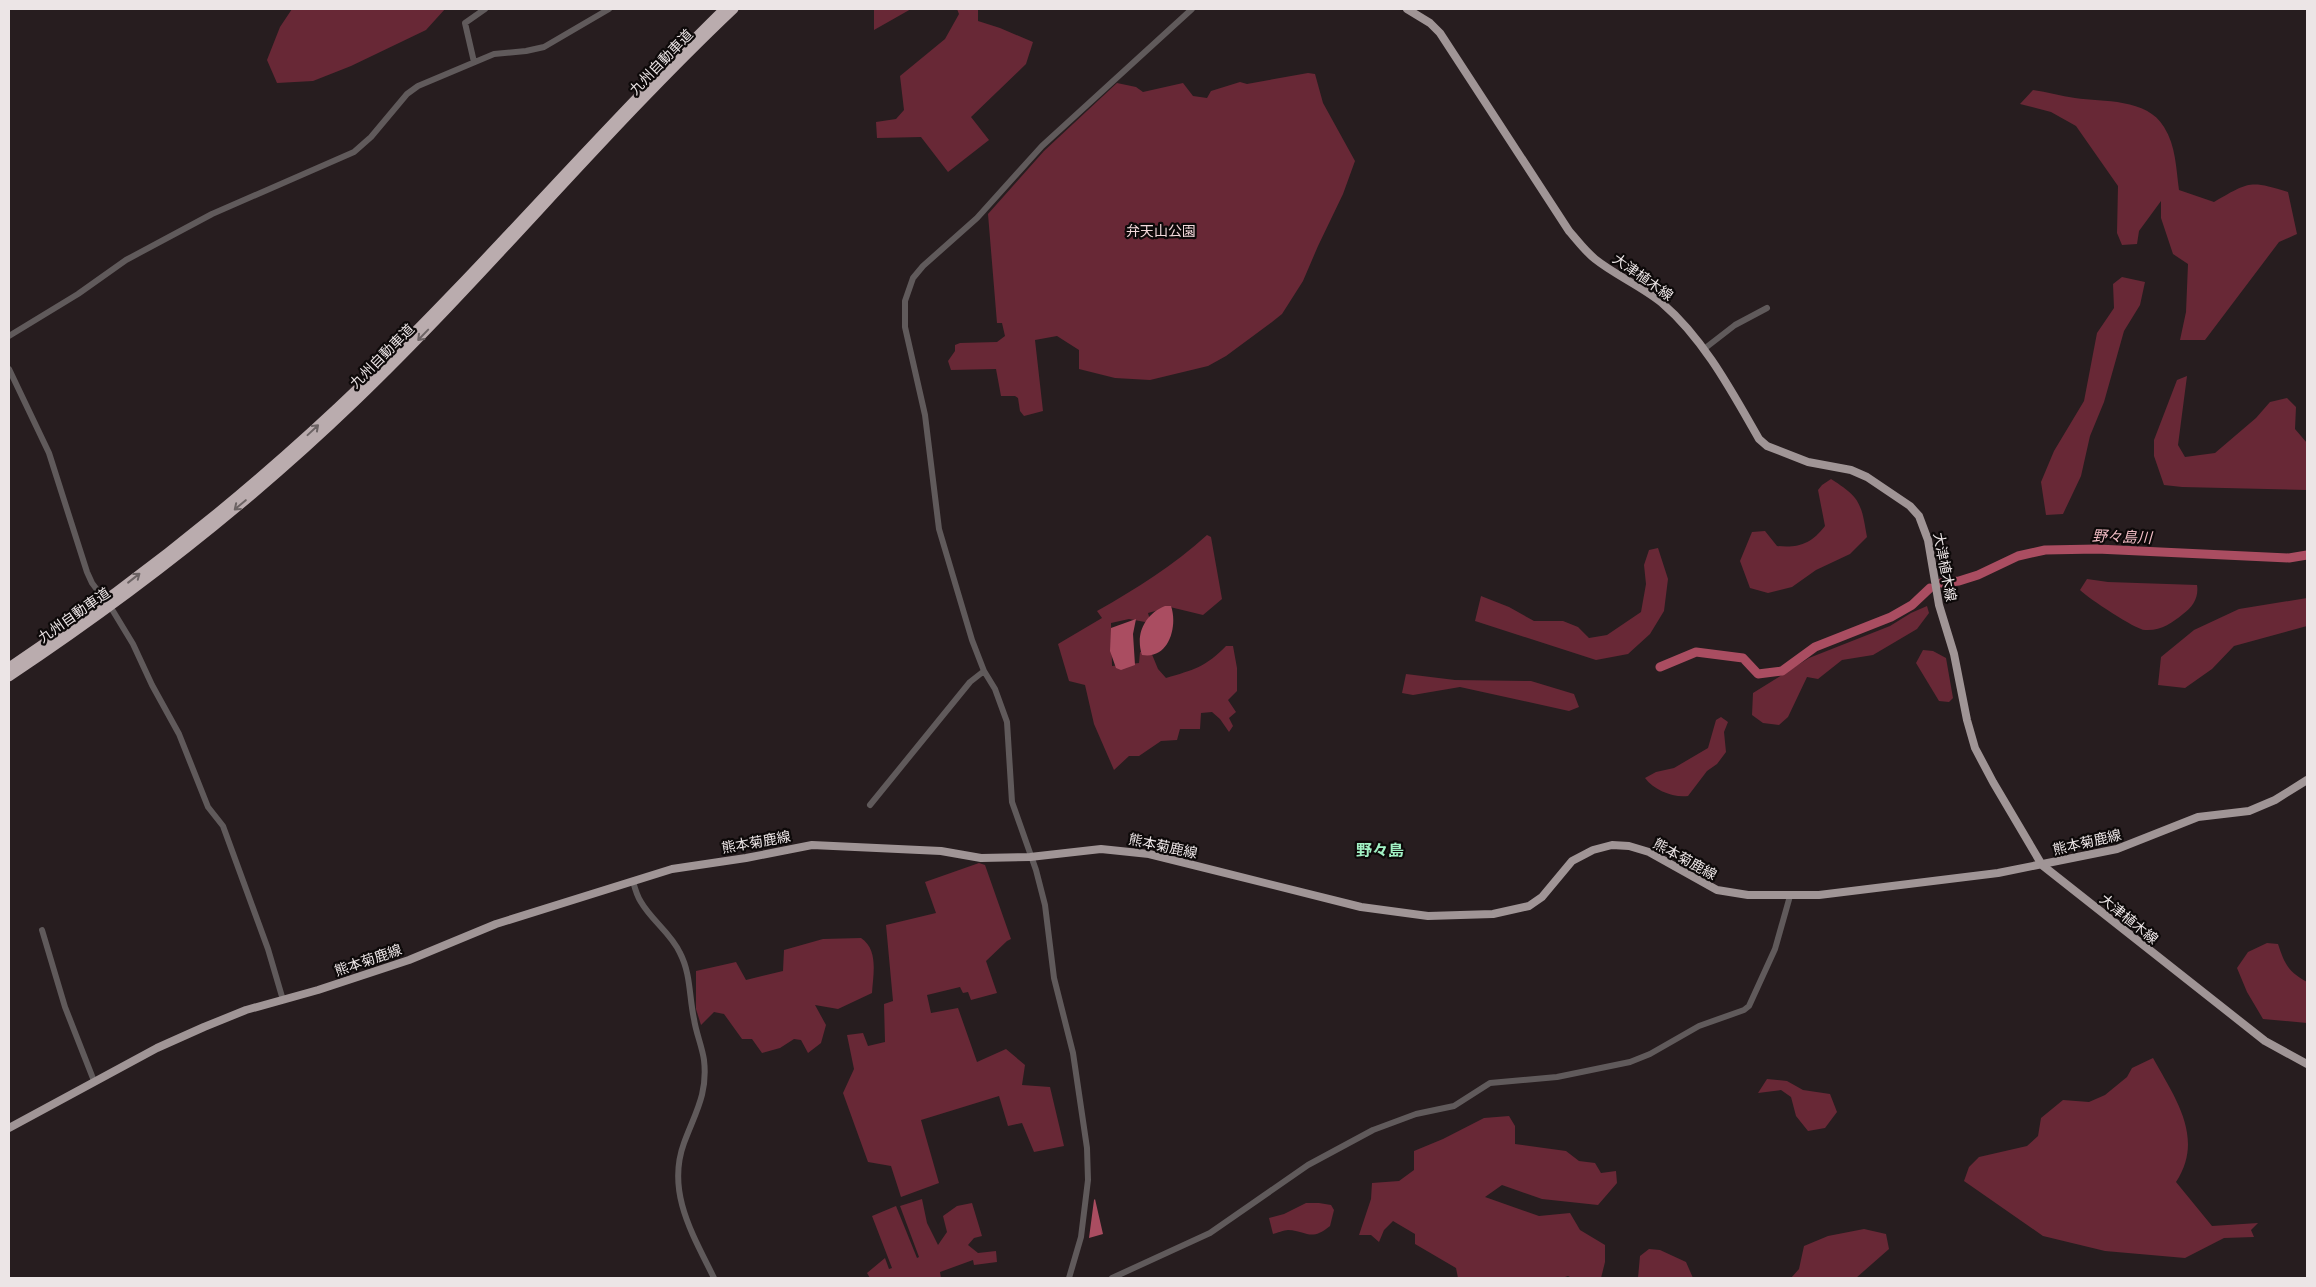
<svg xmlns="http://www.w3.org/2000/svg" width="2316" height="1287" font-family="Quicksand,'Noto Sans JP',sans-serif">
<rect width="100%" height="100%" fill="#271d1f"/>
<path fill="#682836" d="M 292,9 L 445,9 L 426,30 L 351,66 L 313,81 L 277,83 L 267,60 L 280,27 Z
M 874,9 L 911,9 L 874,30 Z
M 957,9 L 978,9 L 978,21 L 1000,28 L 1033,42 L 1026,64 L 971,117 L 989,140 L 948,172 L 921,137 L 877,138 L 876,122 L 896,119 L 904,110 L 900,76 L 945,39 L 959,14 Z
M 1308,73 L 1315,74 L 1323,103 L 1355,161 L 1343,194 L 1318,246 L 1303,281 L 1282,314 L 1272,322 L 1226,356 L 1208,366 L 1150,380 L 1115,378 L 1079,369 L 1079,350 L 1057,336 L 1035,340 L 1043,411 L 1024,416 L 1020,411 L 1018,398 L 1015,396 L 1001,396 L 996,369 L 951,370 L 948,361 L 955,351 L 955,345 L 960,343 L 997,342 L 1005,336 L 1002,323 L 997,323 L 988,214 L 1044,151 L 1117,83 L 1136,87 L 1143,92 L 1183,83 L 1193,96 L 1207,98 L 1211,91 L 1240,82 L 1247,84 Z
M 2033,90 C 2047,92 2061,96 2075,98 C 2103,102 2147,98 2164,127 C 2176,146 2176,168 2179,190 L 2214,202 C 2249,182 2249,180 2288,192 L 2297,234 L 2279,242 L 2205,340 L 2180,340 L 2186,312 L 2188,264 L 2173,254 L 2161,218 L 2161,201 L 2139,231 L 2137,244 L 2122,245 L 2117,233 L 2118,186 L 2076,126 L 2051,112 L 2020,104 Z
M 2122,277 L 2145,282 L 2140,305 L 2124,331 L 2104,402 L 2090,436 L 2081,476 L 2063,514 L 2046,515 L 2041,482 L 2054,451 L 2084,401 L 2097,333 L 2114,308 L 2113,284 Z
M 2187,376 L 2178,445 L 2185,457 L 2215,453 L 2256,418 L 2270,402 L 2287,398 L 2296,407 L 2295,429 L 2307,443 L 2307,490 L 2182,487 L 2164,485 L 2154,456 L 2154,440 L 2177,380 Z
M 1831,479 C 1861,498 1861,503 1867,537 L 1850,554 L 1816,570 L 1792,587 L 1768,593 L 1750,588 L 1740,561 L 1752,532 L 1765,531 L 1777,546 C 1799,548 1811,544 1825,526 L 1818,490 L 1822,485 Z
M 1207,535 L 1211,537 L 1222,599 L 1203,615 L 1170,607 L 1148,613 L 1150,620 L 1145,622 L 1129,619 L 1111,623 L 1112,666 L 1139,663 L 1140,652 L 1151,652 L 1158,669 L 1166,678 C 1193,670 1206,667 1226,646 L 1233,646 L 1237,668 L 1237,691 L 1228,700 L 1236,712 L 1229,718 L 1233,726 L 1229,732 L 1220,719 L 1212,712 L 1201,713 L 1200,729 L 1180,729 L 1177,740 L 1161,741 L 1139,756 L 1129,756 L 1114,770 L 1094,724 L 1085,685 L 1069,681 L 1058,644 L 1102,618 L 1097,611 C 1136,589 1174,565 1207,535 Z
M 1658,548 L 1668,579 L 1664,611 L 1650,634 L 1628,654 L 1596,660 L 1475,621 L 1481,596 L 1509,607 L 1534,621 L 1563,621 L 1578,627 L 1589,638 L 1607,635 L 1641,612 L 1646,584 L 1644,565 L 1649,550 Z
M 2087,579 L 2108,582 L 2197,585 C 2199,597 2193,607 2183,614 C 2172,623 2161,631 2145,630 C 2136,630 2088,598 2080,590 Z
M 2307,598 L 2307,626 L 2234,646 L 2212,669 L 2185,688 L 2158,685 L 2161,657 L 2194,630 L 2239,609 Z
M 1927,606 L 1929,613 L 1917,629 L 1873,655 L 1842,660 L 1818,679 L 1807,677 L 1788,717 L 1779,725 L 1763,723 L 1752,715 L 1753,693 L 1809,658 L 1890,626 L 1911,613 Z
M 1923,650 L 1933,651 L 1946,658 L 1953,698 L 1949,702 L 1939,701 L 1916,663 Z
M 1406,674 L 1455,680 L 1531,681 L 1574,694 L 1579,707 L 1569,711 L 1460,687 L 1413,695 L 1402,693 Z
M 1721,717 L 1728,722 L 1724,732 L 1726,752 L 1717,764 L 1707,771 L 1688,796 C 1673,798 1654,790 1645,778 L 1656,772 L 1674,768 L 1708,748 L 1716,720 Z
M 979,863 L 985,865 L 1011,939 L 1007,941 L 986,961 L 997,993 L 971,1000 L 968,992 L 963,993 L 960,987 L 927,995 L 931,1013 L 958,1008 L 977,1062 L 1006,1049 L 1025,1065 L 1022,1085 L 1050,1087 L 1064,1146 L 1034,1152 L 1022,1123 L 1008,1126 L 999,1096 L 921,1120 L 939,1183 L 901,1197 L 891,1166 L 868,1162 L 843,1093 L 854,1069 L 847,1035 L 863,1033 L 868,1046 L 885,1042 L 884,1004 L 893,1001 L 886,925 L 936,913 L 925,882 Z
M 861,938 C 879,950 873,975 872,993 L 838,1009 L 815,1005 L 826,1025 L 821,1043 L 808,1053 L 801,1040 L 794,1039 L 780,1048 L 762,1053 L 752,1039 L 742,1039 L 724,1014 L 714,1012 L 701,1025 L 696,1009 L 696,971 L 736,962 L 746,980 L 783,971 L 784,950 L 823,939 Z
M 2267,943 L 2278,944 C 2285,965 2288,971 2307,982 L 2307,1023 L 2263,1019 L 2247,992 L 2237,968 L 2248,952 Z
M 2153,1058 C 2175,1098 2205,1138 2176,1182 L 2212,1226 L 2258,1223 L 2251,1230 L 2254,1237 L 2224,1238 L 2185,1258 L 2105,1251 L 2043,1236 L 1964,1181 L 1969,1167 L 1979,1157 L 2027,1146 L 2038,1136 L 2041,1118 L 2063,1100 L 2089,1102 L 2105,1095 L 2127,1077 L 2132,1068 Z
M 1767,1079 L 1787,1081 L 1803,1090 L 1830,1094 L 1837,1112 L 1825,1128 L 1808,1131 L 1796,1116 L 1791,1097 L 1781,1090 L 1758,1093 Z
M 1509,1116 L 1515,1126 L 1515,1144 L 1566,1151 L 1579,1161 L 1595,1163 L 1601,1173 L 1616,1171 L 1617,1183 L 1598,1205 L 1542,1199 L 1502,1185 L 1485,1197 L 1539,1216 L 1570,1213 L 1580,1230 L 1605,1245 L 1605,1262 L 1601,1278 L 1572,1278 L 1568,1276 L 1562,1278 L 1458,1278 L 1456,1268 L 1415,1244 L 1415,1234 L 1393,1221 L 1384,1230 L 1379,1242 L 1371,1235 L 1359,1235 L 1371,1199 L 1372,1183 L 1399,1181 L 1414,1170 L 1414,1151 L 1443,1139 L 1484,1118 Z
M 922,1199 L 927,1223 L 938,1245 L 947,1232 L 943,1216 L 957,1206 L 972,1203 L 982,1236 L 974,1238 L 968,1245 L 978,1253 L 996,1251 L 997,1262 L 974,1265 L 973,1260 L 940,1272 L 941,1278 L 870,1278 L 867,1273 L 885,1258 L 889,1269 L 892,1268 L 872,1216 L 896,1206 L 917,1258 L 919,1257 L 900,1206 Z
M 1306,1203 L 1319,1203 L 1331,1205 L 1334,1210 L 1330,1226 C 1310,1242 1308,1231 1288,1230 C 1284,1230 1277,1233 1273,1234 L 1269,1218 L 1284,1214 Z
M 1864,1229 L 1886,1234 L 1889,1249 L 1856,1278 L 1791,1278 L 1799,1269 L 1804,1246 L 1828,1236 Z
M 1649,1249 L 1660,1250 L 1686,1262 L 1693,1278 L 1638,1278 L 1640,1256 Z"/>
<path fill="#aa4d61" d="M 1165,606 L 1171,606 C 1178,626 1169,660 1142,655 C 1135,634 1145,614 1165,606 Z
M 1136,619 L 1133,634 L 1135,665 L 1121,670 L 1116,668 L 1110,651 L 1111,628 Z
M 1095,1199 L 1103,1234 L 1089,1238 L 1094,1200 Z"/>
<g fill="none" stroke-linecap="round" stroke-linejoin="round">
<path stroke="#aa4d61" stroke-width="9" d="M 1941,583 L 1959,581 L 1978,575 L 2018,556 L 2045,550 L 2097,549 L 2289,558 L 2307,555
M 1660,667 L 1696,652 L 1743,658 L 1758,674 L 1782,671 L 1815,647 L 1891,617 L 1912,605 L 1930,588"/>
<path stroke="#605a5b" stroke-width="6" d="M 474,62 L 465,23 L 485,9
M 9,336 L 78,294 L 126,260 L 212,214 L 354,152 L 371,137 L 407,94 L 418,86 L 494,54 L 526,51 L 544,47 L 609,9
M 1704,349 L 1735,325 L 1767,308
M 9,369 L 49,453 L 87,572 L 92,583 L 101,595
M 113,611 L 133,644 L 152,685 L 179,734 L 208,807 L 223,826 L 268,949 L 283,1000
M 870,805 L 970,682 L 984,671
M 633,881 C 635,889 637,896 641,902 C 652,921 671,933 680,953 C 691,974 689,997 694,1019 C 696,1033 702,1046 704,1060 C 708,1094 695,1113 684,1143 C 666,1192 693,1235 714,1278
M 42,930 L 65,1007 L 94,1081
M 1069,1278 L 1081,1237 L 1088,1180 L 1087,1148 L 1073,1053 L 1054,978 L 1045,905 L 1036,870 L 1012,802 L 1007,722 L 995,689 L 984,671 L 972,640 L 939,529 L 925,415 L 905,327 L 905,301 L 913,278 L 923,266 L 977,218 L 1042,146 L 1192,9
M 1112,1278 L 1210,1233 L 1308,1165 L 1373,1130 L 1416,1114 L 1454,1106 L 1490,1083 L 1557,1077 L 1630,1062 L 1650,1054 L 1699,1026 L 1744,1010 L 1749,1006 L 1775,949 L 1790,896"/>
<path stroke="#a09596" stroke-width="8" d="M 1407,9 L 1430,23 L 1440,33 L 1569,231 C 1577,240 1585,251 1595,259 C 1615,275 1641,286 1662,303 C 1704,339 1732,392 1759,439 L 1767,446 L 1808,462 L 1851,470 L 1867,477 L 1910,506 L 1919,516 L 1928,540 L 1939,605 L 1954,654 L 1967,720 L 1975,748 L 1993,782 L 2042,865 L 2265,1041 L 2307,1064
M 9,1128 L 157,1048 L 204,1027 L 246,1010 L 318,990 L 409,960 L 496,924 L 672,869 L 746,858 L 812,845 L 941,851 L 981,858 L 1030,857 L 1101,849 L 1149,854 L 1361,907 L 1428,916 L 1493,914 L 1529,906 L 1542,897 L 1572,861 L 1593,850 L 1612,845 L 1629,846 L 1649,852 L 1717,890 L 1748,895 L 1819,895 L 1998,873 L 2117,849 L 2198,817 L 2249,811 L 2275,800 L 2307,780"/>
<path stroke="#baacae" stroke-width="9" d="M 9,667 C 135,583 254,488 363,383 C 488,262 600,130 724,9
M 9,677 C 132,595 248,505 355,402 C 486,276 602,134 734,9"/>
</g>
<defs><path id="oneway-shaft" d="M-6 0H5M1.5-3L5.5 0L1.5 3" fill="none" stroke-width="1.6" stroke-linecap="round" stroke-linejoin="round" transform="scale(1.25)"/></defs>
<g stroke="#6c6364">
<use href="#oneway-shaft" transform="translate(423 335) rotate(134)"/>
<use href="#oneway-shaft" transform="translate(313 430) rotate(-43)"/>
<use href="#oneway-shaft" transform="translate(240 505) rotate(140)"/>
<use href="#oneway-shaft" transform="translate(134 578) rotate(-38)"/>
</g>
<g text-anchor="middle" stroke-width="4.5" stroke-linejoin="round" paint-order="stroke">
<g font-size="14" fill="#ece5e6" stroke="#0d0909">
<text transform="translate(661 62) rotate(-46)" y="5">九州自動車道</text>
<text transform="translate(1643 277) rotate(35)" y="5">大津植木線</text>
<text transform="translate(382 356) rotate(-45)" y="5">九州自動車道</text>
<text transform="translate(1945 567) rotate(79)" y="5">大津植木線</text>
<text transform="translate(74 615) rotate(-35)" y="5">九州自動車道</text>
<text transform="translate(756 842) rotate(-10)" y="5">熊本菊鹿線</text>
<text transform="translate(2087 842) rotate(-13)" y="5">熊本菊鹿線</text>
<text transform="translate(1163 846) rotate(12)" y="5">熊本菊鹿線</text>
<text transform="translate(1685 859) rotate(29)" y="5">熊本菊鹿線</text>
<text transform="translate(2129 919) rotate(39)" y="5">大津植木線</text>
<text transform="translate(368 960) rotate(-19)" y="5">熊本菊鹿線</text>
</g>
<g font-size="14" fill="#f3d8db" stroke="#0d0909">
<text x="1161" y="236">弁天山公園</text>
</g>
<g font-size="15" font-style="italic" fill="#f2bdc5" stroke="#0d0909">
<text transform="translate(2122 537) rotate(2)" y="5">野々島川</text>
</g>
<g font-size="16" font-weight="bold" fill="#a2f1c4" stroke="#0d0909">
<text x="1380" y="856">野々島</text>
</g>
</g>
<rect width="2316" height="1287" fill="none" stroke="#ece5e6" stroke-width="20"/>
</svg>
